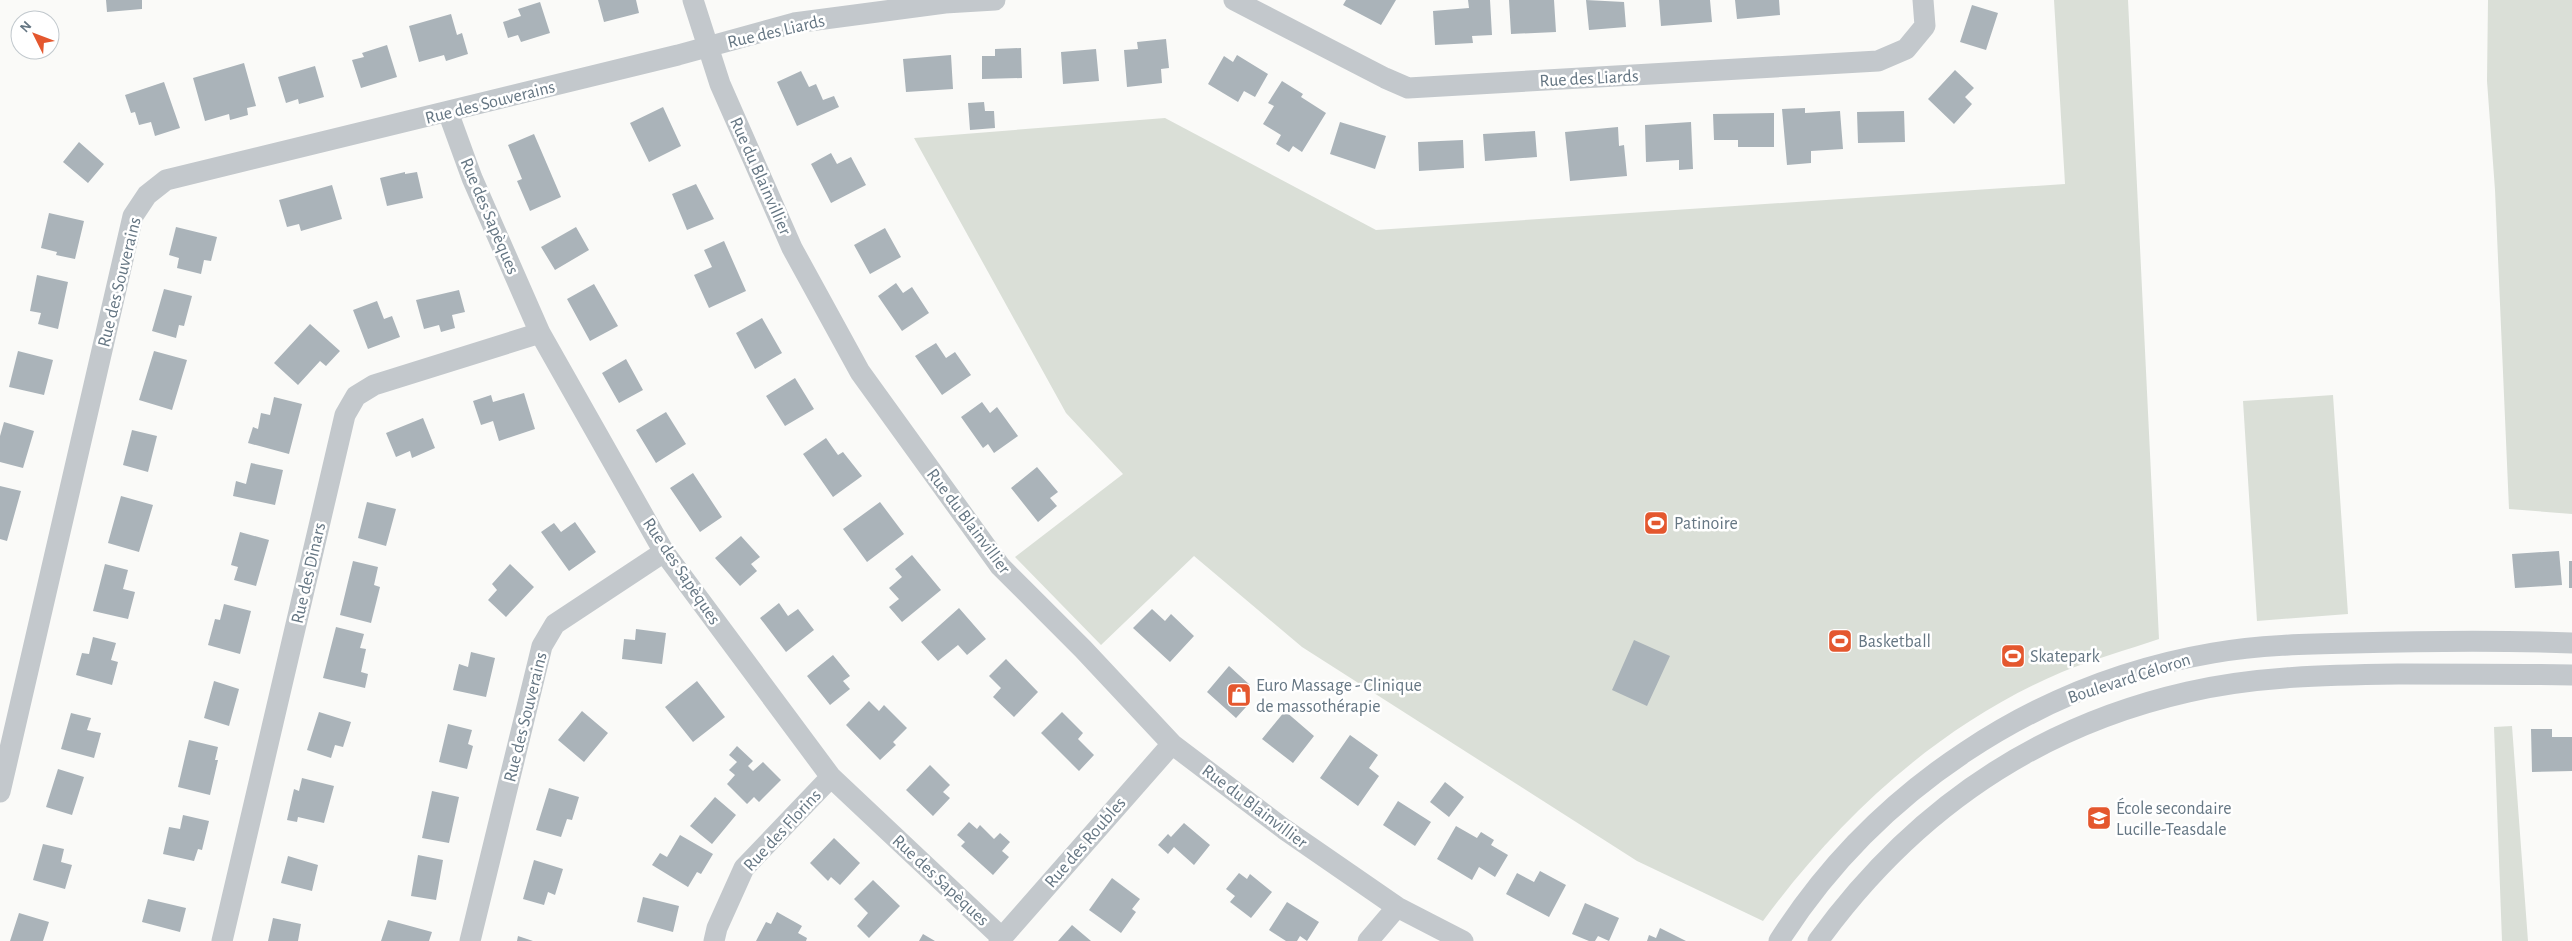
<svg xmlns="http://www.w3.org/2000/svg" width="2572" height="941" font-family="'Alegreya Sans',sans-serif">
<rect width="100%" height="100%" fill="#fafaf8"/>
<path fill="#dadfd7" d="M 2054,0 L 2128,0 L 2159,639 C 2127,650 2094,659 2062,672 C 1940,724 1841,815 1763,921 L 1637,861 L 1302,647 L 1194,556 L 1101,645 L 1015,557 L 1123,474 L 1066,413 L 914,138 L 1165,118 L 1376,230 L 2065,184 Z
M 2488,0 L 2572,0 L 2572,514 L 2509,509 L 2495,190 L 2487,81 Z
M 2333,395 L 2348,614 L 2257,621 L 2243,401 Z
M 2512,726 L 2528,941 L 2502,941 L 2494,727 Z"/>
<path fill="#aab3b9" d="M 106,0 L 142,0 L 142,9 L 107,12 Z
M 598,0 L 636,0 L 639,13 L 604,22 Z
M 1346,0 L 1396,0 L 1381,25 L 1343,5 Z
M 1468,0 L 1490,0 L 1492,35 L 1472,36 L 1473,43 L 1435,45 L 1433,11 L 1469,8 Z
M 1509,0 L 1554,0 L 1556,32 L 1511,34 Z
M 1586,0 L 1624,2 L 1626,27 L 1589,30 Z
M 1659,0 L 1710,0 L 1712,22 L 1661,26 Z
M 1735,0 L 1779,0 L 1780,15 L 1737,19 Z
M 540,2 L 550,33 L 521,42 L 518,35 L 508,38 L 503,22 L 521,16 L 518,9 Z
M 1972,5 L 1998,13 L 1986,50 L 1960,42 Z
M 451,14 L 457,35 L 462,33 L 468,54 L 446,61 L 444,55 L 419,62 L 409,26 Z
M 1166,39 L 1169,68 L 1161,69 L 1162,83 L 1127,87 L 1124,50 L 1138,49 L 1137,42 Z
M 387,45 L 397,77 L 361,88 L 352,60 L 364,57 L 362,53 Z
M 1021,48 L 1022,78 L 982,79 L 982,56 L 995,56 L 995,49 Z
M 1096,49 L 1099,81 L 1063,84 L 1061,52 Z
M 951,55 L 953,89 L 906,92 L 903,59 Z
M 1237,55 L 1268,74 L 1255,97 L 1244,91 L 1238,102 L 1208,84 L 1224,56 L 1233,62 Z
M 244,63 L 256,106 L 247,108 L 248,115 L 230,120 L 229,114 L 205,121 L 193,78 Z
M 315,66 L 324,97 L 299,104 L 298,99 L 286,103 L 278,77 Z
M 1955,70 L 1974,88 L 1965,97 L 1972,104 L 1954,124 L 1928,99 Z
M 801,71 L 809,87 L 816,84 L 823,100 L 834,96 L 839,107 L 797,126 L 777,82 Z
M 1282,81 L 1303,94 L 1301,97 L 1326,113 L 1302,152 L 1293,146 L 1289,152 L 1276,144 L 1281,135 L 1263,124 L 1274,106 L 1268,103 Z
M 164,82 L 180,128 L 155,136 L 151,122 L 139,125 L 135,112 L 131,113 L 125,95 Z
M 984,102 L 985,111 L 994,111 L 995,128 L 970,130 L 968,103 Z
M 663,107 L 681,146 L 649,162 L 630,123 Z
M 1805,108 L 1805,113 L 1840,111 L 1843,149 L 1811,151 L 1811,163 L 1787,165 L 1782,109 Z
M 1904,111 L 1905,142 L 1858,143 L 1857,112 Z
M 1774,113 L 1774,147 L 1738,147 L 1738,140 L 1714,140 L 1713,114 Z
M 1340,122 L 1386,136 L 1375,169 L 1330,154 Z
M 1691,122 L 1693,169 L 1679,170 L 1679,160 L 1646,162 L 1645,125 Z
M 1618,127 L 1619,146 L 1624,145 L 1627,176 L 1570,181 L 1565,132 Z
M 1535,131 L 1537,157 L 1485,161 L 1483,134 Z
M 534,134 L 561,197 L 530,211 L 517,181 L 522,179 L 508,145 Z
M 1463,140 L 1464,168 L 1419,171 L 1418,142 Z
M 79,142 L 104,164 L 88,183 L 63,162 Z
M 831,153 L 837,164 L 851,157 L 866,185 L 831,203 L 811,164 Z
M 405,172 L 405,174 L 417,172 L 423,198 L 387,206 L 380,178 Z
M 696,184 L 714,219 L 687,230 L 672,194 Z
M 332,185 L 342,219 L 301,231 L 299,224 L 287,227 L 279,200 Z
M 49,213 L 84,221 L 75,259 L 56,255 L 57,252 L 41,248 Z
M 176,227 L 217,237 L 211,261 L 204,260 L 201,274 L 177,268 L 179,258 L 169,255 Z
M 576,227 L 589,250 L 555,270 L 541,247 Z
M 885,228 L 901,257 L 870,274 L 854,245 Z
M 724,241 L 746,291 L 709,308 L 694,275 L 712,267 L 704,250 Z
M 37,275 L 68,282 L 58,329 L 38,324 L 41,313 L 30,311 Z
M 896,283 L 903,293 L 912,287 L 929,313 L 902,331 L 878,296 Z
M 594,284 L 618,326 L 590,341 L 567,299 Z
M 164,289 L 192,296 L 184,326 L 179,325 L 176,338 L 152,331 Z
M 459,290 L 465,312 L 452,315 L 455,328 L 441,332 L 439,325 L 424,329 L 416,300 Z
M 377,301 L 384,319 L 392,316 L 400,337 L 368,349 L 353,310 Z
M 762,318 L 782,353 L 755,369 L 736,333 Z
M 310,324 L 340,351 L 326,366 L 320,361 L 298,385 L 274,363 Z
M 936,343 L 946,358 L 955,352 L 971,375 L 942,395 L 915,356 Z
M 18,351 L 53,360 L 44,395 L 9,387 Z
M 154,351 L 187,360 L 172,410 L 139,400 Z
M 626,359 L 643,390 L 619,403 L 602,373 Z
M 795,378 L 814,409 L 785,426 L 766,396 Z
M 524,393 L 535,429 L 499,441 L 493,421 L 481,425 L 473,401 L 491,395 L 493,402 Z
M 274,397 L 302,404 L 289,454 L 248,443 L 253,427 L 258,429 L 261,413 L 270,415 Z
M 982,402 L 990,413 L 997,407 L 1018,436 L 994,453 L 988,444 L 983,448 L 961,417 Z
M 666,412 L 686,444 L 656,463 L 636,430 Z
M 423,418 L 435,448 L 412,458 L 410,451 L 396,457 L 386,433 Z
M 4,422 L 34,431 L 23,468 L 0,462 L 0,436 Z
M 132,430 L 157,436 L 148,472 L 123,465 Z
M 826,438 L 838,455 L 843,452 L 862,476 L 833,497 L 803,454 Z
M 251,463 L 283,470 L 275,505 L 233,496 L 236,481 L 246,484 Z
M 1037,467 L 1058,492 L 1050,498 L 1057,506 L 1038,522 L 1011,488 Z
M 693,473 L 722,517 L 700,532 L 670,488 Z
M 0,486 L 21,491 L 7,541 L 0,539 Z
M 121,496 L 153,505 L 139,552 L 108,543 Z
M 367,502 L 396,509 L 386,546 L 358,538 Z
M 880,502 L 904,534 L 867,562 L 843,529 Z
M 575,522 L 596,552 L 569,571 L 541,532 L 554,523 L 561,532 Z
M 240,532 L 269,540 L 256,586 L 234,580 L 238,567 L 231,565 Z
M 741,536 L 760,557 L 751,564 L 757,571 L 740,586 L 715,558 Z
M 2559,551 L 2562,585 L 2515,588 L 2512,554 Z
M 912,555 L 941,590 L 902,622 L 889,607 L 899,599 L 889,588 L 902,577 L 895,569 Z
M 353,561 L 378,567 L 374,585 L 380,587 L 371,623 L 340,615 Z
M 2569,561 L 2572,561 L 2572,588 L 2569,588 Z
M 105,564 L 128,570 L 123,589 L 135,592 L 128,619 L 93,611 Z
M 510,564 L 534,587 L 506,617 L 488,600 L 497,590 L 492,584 Z
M 779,603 L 788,616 L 798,609 L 814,630 L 786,652 L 760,618 Z
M 224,604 L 251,611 L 240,654 L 208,645 L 215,619 L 220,620 Z
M 959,608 L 986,639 L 967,655 L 958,645 L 938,661 L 921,642 Z
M 1152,609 L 1165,621 L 1171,614 L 1194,636 L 1170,662 L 1133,628 Z
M 336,627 L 364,634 L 360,648 L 366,649 L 361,672 L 368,674 L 365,688 L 323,678 Z
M 636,629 L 666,633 L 662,664 L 622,659 L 624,639 L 635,640 Z
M 93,637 L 116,643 L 111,660 L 118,662 L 112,685 L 76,675 L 82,653 L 89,654 Z
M 1634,640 L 1670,656 L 1647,706 L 1612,690 Z
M 471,652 L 495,658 L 486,697 L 453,690 L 459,664 L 468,667 Z
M 833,655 L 850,676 L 843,681 L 850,689 L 830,705 L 807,676 Z
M 1006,659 L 1038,692 L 1014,717 L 993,697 L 1001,688 L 989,676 Z
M 1229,666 L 1250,685 L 1238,699 L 1246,707 L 1236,718 L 1207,692 Z
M 214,681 L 239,689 L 229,726 L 204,718 Z
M 697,681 L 725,717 L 693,742 L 665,707 Z
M 869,701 L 879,711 L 884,705 L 907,728 L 893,742 L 896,745 L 880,760 L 846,725 Z
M 582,711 L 608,733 L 584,762 L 558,740 Z
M 1285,711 L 1314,736 L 1293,763 L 1262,739 Z
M 319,712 L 351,722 L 343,747 L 335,745 L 331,758 L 307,750 Z
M 1062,712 L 1083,733 L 1078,739 L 1094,755 L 1079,771 L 1041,733 Z
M 71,713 L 91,718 L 87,730 L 101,733 L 94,758 L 61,749 Z
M 448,724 L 472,730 L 468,744 L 473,746 L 467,769 L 439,762 Z
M 2531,729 L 2552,729 L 2552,737 L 2572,737 L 2572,771 L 2532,772 Z
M 1350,735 L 1378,755 L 1369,768 L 1379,776 L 1358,806 L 1320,778 Z
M 189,740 L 218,747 L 215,760 L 218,760 L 210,795 L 178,787 Z
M 737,746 L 753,761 L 748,766 L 753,771 L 763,762 L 781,780 L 759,802 L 754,797 L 747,804 L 727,784 L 735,775 L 729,770 L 737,762 L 729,755 Z
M 930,765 L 950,785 L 943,792 L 950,798 L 933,816 L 906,790 Z
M 58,769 L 84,777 L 72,815 L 46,807 Z
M 302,778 L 334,786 L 324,823 L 298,817 L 297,822 L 287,820 L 294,789 L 299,791 Z
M 1445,782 L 1464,797 L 1449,817 L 1430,802 Z
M 549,788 L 579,797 L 572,820 L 567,819 L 561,837 L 536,830 Z
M 432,791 L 459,797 L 449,843 L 422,838 Z
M 715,797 L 736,815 L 712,844 L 690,826 Z
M 1398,801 L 1431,822 L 1415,846 L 1383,825 Z
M 183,815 L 209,821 L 202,850 L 198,849 L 194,861 L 163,854 L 169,827 L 180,829 Z
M 969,822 L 977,829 L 980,825 L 994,839 L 1000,833 L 1010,842 L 1002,851 L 1009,857 L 993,875 L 961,846 L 965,842 L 957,835 Z
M 1184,823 L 1210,845 L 1194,865 L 1174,847 L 1168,854 L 1158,845 L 1168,834 L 1171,837 Z
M 1456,826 L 1477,838 L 1481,832 L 1494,840 L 1491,845 L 1508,855 L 1495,877 L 1479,867 L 1472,880 L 1437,859 Z
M 680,835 L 713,854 L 701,874 L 697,872 L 688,887 L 652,865 L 660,853 L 667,857 Z
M 834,838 L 860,863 L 840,885 L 831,877 L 828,881 L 810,863 Z
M 43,844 L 64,849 L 61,862 L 72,865 L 65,889 L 33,880 Z
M 418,855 L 443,860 L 436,900 L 411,896 Z
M 288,856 L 318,865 L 312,891 L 281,883 Z
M 534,860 L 563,869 L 555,895 L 548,892 L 544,905 L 523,899 Z
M 1540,871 L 1566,885 L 1549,917 L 1506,894 L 1517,873 L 1534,882 Z
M 1239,873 L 1247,879 L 1250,874 L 1272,892 L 1251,918 L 1230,902 L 1235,896 L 1226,889 Z
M 1112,878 L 1140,899 L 1132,909 L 1136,912 L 1121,933 L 1089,910 Z
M 873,880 L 900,906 L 869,938 L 857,926 L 868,913 L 854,899 Z
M 643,897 L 679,906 L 673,932 L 637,922 Z
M 148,899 L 186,908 L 180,932 L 142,922 Z
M 1287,902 L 1319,922 L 1307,941 L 1300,936 L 1297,941 L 1286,941 L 1269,930 Z
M 1585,903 L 1619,918 L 1609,941 L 1598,936 L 1595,941 L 1589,941 L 1572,934 Z
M 777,912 L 802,926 L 798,933 L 807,938 L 806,941 L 756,941 L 766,922 L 771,924 Z
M 19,913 L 49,922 L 43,941 L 10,941 Z
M 273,918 L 301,924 L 298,941 L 268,941 Z
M 388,920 L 432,932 L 429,941 L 381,941 Z
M 1072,925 L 1091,941 L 1058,941 Z
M 1660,928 L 1686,941 L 1647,941 L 1649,935 L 1656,938 Z
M 923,934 L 935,941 L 919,941 Z
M 518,936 L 533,941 L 517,941 Z"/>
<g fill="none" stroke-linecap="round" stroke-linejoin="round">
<path stroke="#c3c8cc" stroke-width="21" d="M 693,0 L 720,84 L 792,248 L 860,372 L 1000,566 L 1083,649 L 1172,744 L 1284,829 L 1397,907 L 1463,941
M 1234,0 L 1385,78 L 1408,88 L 1878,61 L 1906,49 L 1925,26 L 1923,0
M 448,112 L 472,178 L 540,333 L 664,552 L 831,777 L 1001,937
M 0,792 L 133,216 L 147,195 L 166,180 L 678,55 L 794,23 L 945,3 L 995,0
M 222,941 L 345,415 L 356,396 L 374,385 L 540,333
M 470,941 L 542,646 L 555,624 L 664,552
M 714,941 L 717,928 L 744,868 L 831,777
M 999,941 L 1172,744
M 1368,941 L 1397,907
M 1779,941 C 1875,790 2036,683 2213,653 C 2259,645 2305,644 2352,643 C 2425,641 2498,640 2572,643
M 1818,941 C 1911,813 2034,727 2188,692 C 2257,676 2329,675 2399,674 C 2456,674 2514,674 2572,675"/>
</g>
<defs>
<symbol id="stadium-square" viewBox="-11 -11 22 22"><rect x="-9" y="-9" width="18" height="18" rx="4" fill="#e4572e" stroke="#fff"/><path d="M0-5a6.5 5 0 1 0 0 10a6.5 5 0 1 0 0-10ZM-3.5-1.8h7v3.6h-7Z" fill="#fff"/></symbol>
<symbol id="shop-square" viewBox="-11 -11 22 22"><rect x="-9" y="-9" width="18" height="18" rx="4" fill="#e4572e" stroke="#fff"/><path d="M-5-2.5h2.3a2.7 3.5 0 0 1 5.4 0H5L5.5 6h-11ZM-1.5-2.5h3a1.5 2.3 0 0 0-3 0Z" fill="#fff"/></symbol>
<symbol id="school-square" viewBox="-11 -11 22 22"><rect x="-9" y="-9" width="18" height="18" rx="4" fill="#e4572e" stroke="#fff"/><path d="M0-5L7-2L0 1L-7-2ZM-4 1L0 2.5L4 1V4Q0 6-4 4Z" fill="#fff"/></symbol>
</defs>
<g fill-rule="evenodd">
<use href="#stadium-square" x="1642" y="509" width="28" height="28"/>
<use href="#stadium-square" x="1826" y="627" width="28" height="28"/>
<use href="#stadium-square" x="1999" y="642" width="28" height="28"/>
<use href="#shop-square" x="1225" y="681" width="28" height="28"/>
<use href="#school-square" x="2085" y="804" width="28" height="28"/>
</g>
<g text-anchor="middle" stroke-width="5" stroke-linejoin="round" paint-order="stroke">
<g font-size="18" fill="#657683" stroke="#fff">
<text transform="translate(776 31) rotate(-13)" y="6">Rue des Liards</text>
<text transform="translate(1589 78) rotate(-3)" y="6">Rue des Liards</text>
<text transform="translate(490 102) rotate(-14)" y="6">Rue des Souverains</text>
<text transform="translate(761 176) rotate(66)" y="6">Rue du Blainvillier</text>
<text transform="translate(490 216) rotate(67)" y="6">Rue des Sapèques</text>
<text transform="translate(119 282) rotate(-76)" y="6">Rue des Souverains</text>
<text transform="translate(969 521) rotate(53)" y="6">Rue du Blainvillier</text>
<text transform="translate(682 571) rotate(56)" y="6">Rue des Sapèques</text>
<text transform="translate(308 573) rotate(-77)" y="6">Rue des Dinars</text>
<text transform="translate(2129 678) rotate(-18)" y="6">Boulevard Céloron</text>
<text transform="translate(525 717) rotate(-76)" y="6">Rue des Souverains</text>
<text transform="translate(1255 806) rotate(37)" y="6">Rue du Blainvillier</text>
<text transform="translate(782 830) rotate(-47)" y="6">Rue des Florins</text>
<text transform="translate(1085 842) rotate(-49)" y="6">Rue des Roubles</text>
<text transform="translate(941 880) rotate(43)" y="6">Rue des Sapèques</text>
</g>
<g font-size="18" fill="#657683" stroke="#fff" text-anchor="start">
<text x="1674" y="529">Patinoire</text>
<text x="1858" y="647">Basketball</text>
<text x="2030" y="662">Skatepark</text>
<text x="1256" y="691">Euro Massage - Clinique<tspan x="1256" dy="21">de massothérapie</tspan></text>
<text x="2116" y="814">École secondaire<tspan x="2116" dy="21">Lucille-Teasdale</tspan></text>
</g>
</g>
<g transform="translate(35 35) rotate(312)"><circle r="24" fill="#ffffff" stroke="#c1c8cd"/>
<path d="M0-4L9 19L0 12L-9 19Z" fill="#e4572e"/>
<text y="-8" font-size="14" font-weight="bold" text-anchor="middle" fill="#657683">N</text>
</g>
</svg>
